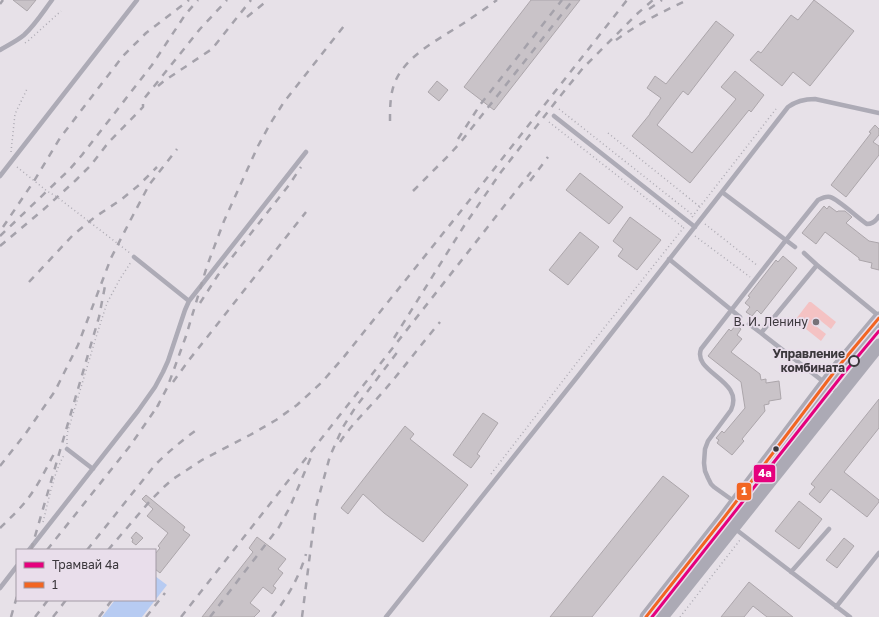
<svg xmlns="http://www.w3.org/2000/svg" width="879" height="617" font-family="'Golos Text',sans-serif">
<rect width="100%" height="100%" fill="#e7e1e8"/>
<path fill="#f4c2c3" d="M 809,302 L 811,302 L 836,322 L 831,329 L 816,317 L 812,323 L 826,334 L 821,341 L 796,321 L 796,319 Z"/>
<path fill="#b7cbf2" d="M 155,576 L 167,585 L 142,617 L 102,617 L 115,600 L 155,600 Z"/>
<path fill="#c9c3c8" stroke="#aca6ab" d="M 13,0 L 36,0 L 27,11 Z
M 531,0 L 580,0 L 494,110 L 464,87 Z
M 814,0 L 854,31 L 810,86 L 793,72 L 782,86 L 750,60 L 758,51 L 761,53 L 791,15 L 798,20 Z
M 716,21 L 734,35 L 688,95 L 683,91 L 657,125 L 692,153 L 736,99 L 721,87 L 735,71 L 764,95 L 751,112 L 749,110 L 690,183 L 632,136 L 650,114 L 650,113 L 661,98 L 647,88 L 655,76 L 666,84 Z
M 437,81 L 448,90 L 439,101 L 428,92 Z
M 875,125 L 879,129 L 879,135 L 873,142 L 879,146 L 879,155 L 846,197 L 831,185 L 871,133 L 869,132 Z
M 580,173 L 623,207 L 609,224 L 566,190 Z
M 824,206 L 827,209 L 829,206 L 837,212 L 838,211 L 845,211 L 852,217 L 846,223 L 869,241 L 879,243 L 879,270 L 871,268 L 872,263 L 859,260 L 859,258 L 825,232 L 816,244 L 802,233 Z
M 630,217 L 661,240 L 637,270 L 618,256 L 623,249 L 613,241 Z
M 580,232 L 599,247 L 568,285 L 549,270 Z
M 783,256 L 797,268 L 761,314 L 757,310 L 752,316 L 746,312 L 750,307 L 745,303 L 750,297 L 748,296 L 776,260 L 778,262 Z
M 736,325 L 741,329 L 737,335 L 742,339 L 731,352 L 760,374 L 761,380 L 766,379 L 766,383 L 779,381 L 781,399 L 769,401 L 769,404 L 764,405 L 765,411 L 742,439 L 744,441 L 732,455 L 717,443 L 719,440 L 716,438 L 722,431 L 724,433 L 745,408 L 741,382 L 708,356 L 729,329 L 731,331 Z
M 879,399 L 879,428 L 844,472 L 879,500 L 879,502 L 867,517 L 831,489 L 820,503 L 809,494 L 815,487 L 811,484 Z
M 483,413 L 498,423 L 477,454 L 480,456 L 471,468 L 453,455 Z
M 405,426 L 414,434 L 410,439 L 468,485 L 423,542 L 384,513 L 363,494 L 348,514 L 341,508 Z
M 663,476 L 689,496 L 592,617 L 550,617 Z
M 146,495 L 185,527 L 183,530 L 190,535 L 160,573 L 155,569 L 155,554 L 160,548 L 158,546 L 168,533 L 147,516 L 153,509 L 142,499 Z
M 799,501 L 822,519 L 799,549 L 775,531 Z
M 136,532 L 143,538 L 136,545 L 132,542 L 133,539 L 131,538 Z
M 257,537 L 286,559 L 278,569 L 283,573 L 273,586 L 276,588 L 272,594 L 263,587 L 250,603 L 260,611 L 254,617 L 202,617 L 253,552 L 249,548 Z
M 844,538 L 854,546 L 837,568 L 826,560 Z
M 749,582 L 793,617 L 767,617 L 753,606 L 744,617 L 721,617 Z"/>
<g fill="none" stroke-linecap="round" stroke-linejoin="round">
<path stroke="#aeabb4" stroke-width="1.5" stroke-dasharray="1 3" stroke-linecap="butt" d="M 25,43 L 28,41 L 61,11
M 559,109 L 694,216
M 549,122 L 684,228
M 608,133 L 700,207
M 11,152 L 15,114 L 27,89
M 17,167 L 47,191 L 57,197 L 130,253
M 692,217 L 776,109
M 705,224 L 758,266
M 695,236 L 750,277
M 67,444 L 67,434 L 97,334 L 107,303 L 120,279 L 131,262
M 491,474 L 589,347 L 685,226
M 43,522 C 49,499 53,475 64,455
M 680,617 L 740,540"/>
<path stroke="#adabb6" stroke-width="4.5" d="M 0,50 C 8,45 17,41 24,35 C 35,25 43,12 52,0
M 554,116 L 695,227
M 0,176 L 137,0
M 722,192 L 795,247
M 804,253 L 817,265
M 669,259 L 740,317
M 189,301 L 306,152
M 749,324 L 761,333
M 838,393 L 761,333 L 817,265 L 879,316
M 67,449 L 93,469
M 735,502 L 714,487 L 711,484 L 708,478 L 705,471 L 704,463 L 705,449 L 708,441 L 731,410 C 745,380 692,373 701,349 L 786,240 L 818,200 C 822,198 826,196 830,197 C 838,199 859,219 867,224 C 873,224 876,221 879,216
M 734,528 L 850,617
M 29,550 L 138,411 L 155,387 L 163,372 L 168,361 L 185,310 L 189,301 L 134,257
M 791,572 L 829,529
M 0,588 L 17,566
M 836,607 L 879,553
M 386,617 L 578,376 L 722,192 L 788,107 C 796,101 805,99 815,99 L 879,113"/>
<path stroke="#acaab5" stroke-width="13" d="M 646,617 L 723,519 L 838,367 L 879,318
M 662,617 L 879,345"/>
<path stroke="#a5a2ab" stroke-width="2.5" stroke-dasharray="7 7" stroke-linecap="butt" d="M 0,4 L 3,0
M 649,9 L 662,0
M 247,17 L 268,0
M 616,40 C 638,24 663,11 688,0
M 158,86 L 164,81 L 212,49 L 251,0
M 390,121 C 390,108 390,94 395,82 C 406,55 441,38 464,23 C 475,16 486,8 497,0
M 458,139 L 480,105 L 562,0
M 530,181 L 548,157
M 413,191 L 449,155 L 460,143 L 573,0
M 3,227 L 34,181 L 60,138 L 123,56 L 146,33 L 189,0
M 0,236 L 69,170 L 82,155 L 152,65 L 185,15 L 198,0
M 0,246 L 43,210 L 76,180 L 91,165 L 108,143 L 143,107 L 143,100 L 200,29 L 227,0
M 29,282 L 73,235 L 95,217 L 122,199 L 139,185 L 157,167
M 200,303 L 218,275 L 289,185 L 301,167
M 394,338 L 464,226 L 501,172 L 557,100 L 583,68 L 638,13 L 653,0
M 173,382 L 189,360 L 306,212
M 157,407 L 167,388 L 173,372 L 186,336 L 207,266 L 224,221 L 258,146 L 270,124 L 284,102 L 344,26
M 340,442 C 352,424 368,409 382,393 C 402,370 420,346 440,322
M 0,466 L 26,433 L 55,391 L 78,345 L 111,258 L 130,221 L 149,185 L 177,149
M 0,528 C 9,519 18,511 26,501 C 38,486 47,467 56,450
M 31,550 L 99,317 L 105,286
M 47,550 L 130,446 L 159,404
M 87,550 L 155,465 C 169,451 184,439 199,428
M 108,550 L 150,501 L 165,486 L 173,479 L 202,460 L 250,435 L 276,420 L 297,405 L 322,382 L 343,358 L 457,216 L 627,0
M 11,617 L 17,596
M 35,617 L 48,600
M 53,617 L 66,600
M 99,617 L 112,600
M 146,617 L 165,593
M 181,617 L 531,172
M 210,617 L 279,527 L 290,507 L 311,457
M 272,617 C 287,598 299,578 306,554
M 302,617 L 316,507 L 330,456 L 343,427 L 355,408 L 399,350"/>
<defs>
<path id="bus-1" d="M 646,617 L 723,519 L 838,367 L 879,318"/>
</defs>
<use href="#bus-1" stroke="#e9deeb" stroke-width="6"/>
<use href="#bus-1" stroke="#f26522" stroke-width="3"/>
<defs>
<path id="tram-1" d="M 652,617 L 844,373 L 879,331"/>
</defs>
<use href="#tram-1" stroke="#e9deeb" stroke-width="6"/>
<use href="#tram-1" stroke="#e5007d" stroke-width="3"/>
</g>
<circle fill="#777278" stroke="#e9deeb" stroke-width="1.5" cx="816" cy="322" r="4"/>
<circle fill="#e9deeb" stroke="#3b373c" stroke-width="2" cx="854" cy="361" r="5"/>
<circle fill="#3b373c" stroke="#e9deeb" stroke-width="1.5" cx="776" cy="449" r="3.5"/>
<g text-anchor="middle" stroke-width="3.5" stroke-linejoin="round" paint-order="stroke">
<g font-size="12" fill="#3b373c" stroke="#e9deeb" text-anchor="end">
<text x="808" y="326">В. И. Ленину</text>
</g>
<g font-size="12" font-weight="bold" fill="#3b373c" stroke="#e9deeb" text-anchor="end">
<text x="845" y="358">Управление<tspan x="845" dy="14">комбината</tspan></text>
</g>
</g>
<g stroke="#e9deeb" stroke-width="1.5">
<rect x="753" y="464" width="23" height="19" rx="4" fill="#e5007d"/>
<rect x="736" y="482" width="16" height="19" rx="4" fill="#f26522"/>
</g>
<g font-size="11" text-anchor="middle" font-weight="bold" fill="#fff">
<text x="765" y="477">4а</text>
<text x="744" y="495">1</text>
</g>
<rect x="16" y="549" width="140" height="52" fill="#e9deeb" stroke="#a39ba5"/>
<rect x="24" y="562" width="20" height="6" fill="#e5007d" stroke="#a39ba5"/>
<text x="52" y="569" font-size="12" fill="#3b373c">Трамвай 4а</text>
<rect x="24" y="582" width="20" height="6" fill="#f26522" stroke="#a39ba5"/>
<text x="52" y="589" font-size="12" fill="#3b373c">1</text>
</svg>
